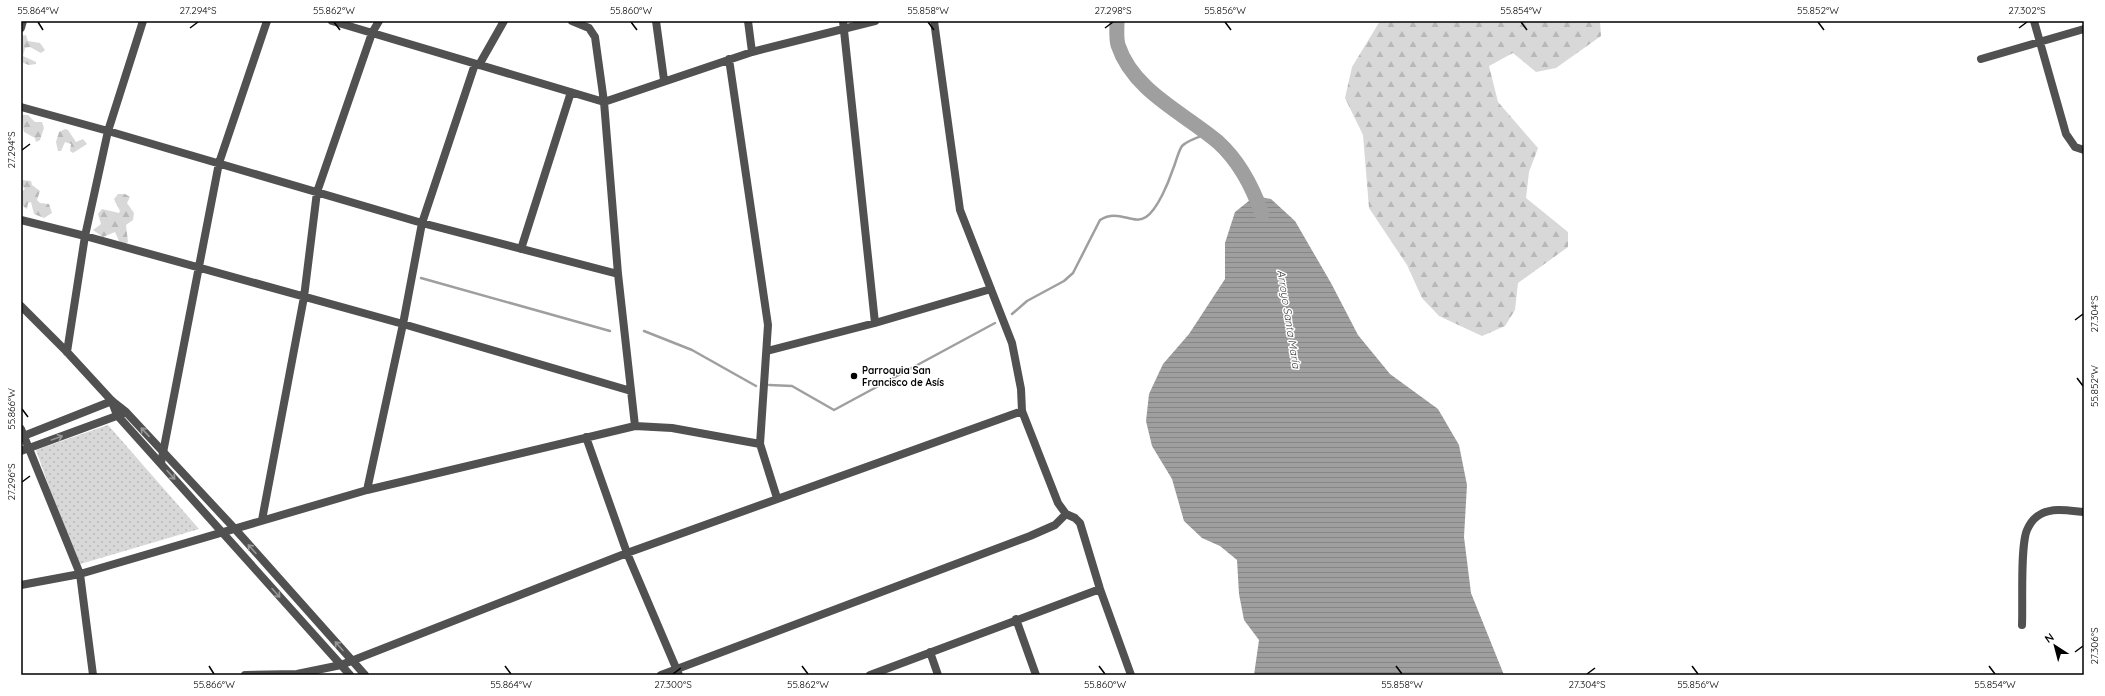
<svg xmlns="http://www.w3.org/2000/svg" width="2105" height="696" font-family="Quicksand,sans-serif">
<defs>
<pattern id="forest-firs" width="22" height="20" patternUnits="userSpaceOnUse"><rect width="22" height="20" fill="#d8d8d8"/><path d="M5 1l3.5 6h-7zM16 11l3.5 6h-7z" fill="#b8b8b8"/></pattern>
<pattern id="park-dots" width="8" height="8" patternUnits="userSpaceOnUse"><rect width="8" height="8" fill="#d8d8d8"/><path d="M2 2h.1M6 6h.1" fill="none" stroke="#b8b8b8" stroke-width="1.8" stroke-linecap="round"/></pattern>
<pattern id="water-rules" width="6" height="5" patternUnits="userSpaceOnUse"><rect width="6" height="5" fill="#9f9f9f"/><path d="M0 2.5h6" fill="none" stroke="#878787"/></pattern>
</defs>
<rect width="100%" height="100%" fill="#fff"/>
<path fill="url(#forest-firs)" d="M 1380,21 L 1600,21 L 1601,36 L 1556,68 L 1536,72 L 1513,53 L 1489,66 L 1498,102 L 1538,148 L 1529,172 L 1526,198 L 1568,232 L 1568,247 L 1518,283 L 1515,310 L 1505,326 L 1482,336 L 1439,316 L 1422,298 L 1407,265 L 1369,208 L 1363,135 L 1345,98 L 1352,67 Z
M 26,35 L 28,41 L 40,43 L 45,50 L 41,53 L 30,47 L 25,48 L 23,56 L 36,62 L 36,64 L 29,65 L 21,62 L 21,36 Z
M 21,115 L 28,115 L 35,122 L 42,122 L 44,128 L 40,140 L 36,142 L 35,138 L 24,132 Z
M 65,129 L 68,130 L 76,142 L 83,139 L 87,144 L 73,153 L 70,151 L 71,144 L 65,142 L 61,151 L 58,151 L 56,142 L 59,132 Z
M 21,180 L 31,181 L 32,185 L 40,191 L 37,200 L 40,203 L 49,204 L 52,213 L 44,218 L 34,214 L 31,202 L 28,203 L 27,209 C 20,205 21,200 21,192 L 25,189 L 21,184 Z
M 118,194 L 125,194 L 130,197 L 127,203 L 134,213 L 133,220 L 126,225 L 128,242 L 125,244 L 119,241 L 115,232 L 103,237 L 93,230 L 101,224 L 98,214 L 102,209 L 119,213 L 120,211 L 114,199 Z"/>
<path fill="url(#park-dots)" d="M 108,425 L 199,529 L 77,565 L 36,450 Z"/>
<path fill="url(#water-rules)" d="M 1255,196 L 1271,199 L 1295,221 L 1331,283 L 1358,335 L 1390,374 L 1438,409 L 1459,445 L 1467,485 L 1464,537 L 1471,593 L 1504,675 L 1254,675 L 1259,640 L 1244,620 L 1239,594 L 1237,560 L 1220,546 L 1202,538 L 1184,521 L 1172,479 L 1152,446 L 1146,421 L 1149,394 L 1163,364 L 1189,334 L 1225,279 L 1225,243 L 1235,212 Z"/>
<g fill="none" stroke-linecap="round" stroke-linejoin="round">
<path stroke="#9f9f9f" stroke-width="2.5" d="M 421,278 L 610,331
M 1012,314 L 1027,301 L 1064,281 L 1073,273 L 1100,220 C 1119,208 1133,226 1146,217 C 1158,209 1169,181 1173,169 C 1176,162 1178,152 1182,146 C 1188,140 1199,137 1207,134
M 644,331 L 692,350 L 756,386
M 769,385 L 792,386 L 834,410 L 995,323"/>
<path stroke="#9f9f9f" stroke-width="15" d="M 1117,21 C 1117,29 1116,38 1118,45 C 1133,91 1184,113 1218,142 C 1239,161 1253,188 1262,214"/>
<path stroke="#515151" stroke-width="8" d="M 332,21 L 604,102 L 752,52 L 875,21
M 572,21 L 589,28 L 595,37 L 604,102 L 618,274 L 635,426
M 656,21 L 664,80
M 748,21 L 752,52
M 843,21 L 875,323
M 934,21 L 960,210 L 1012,343 L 1021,389 L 1022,411 L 1058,503 L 1066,514 L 1075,518 L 1080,523 L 1100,589 L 1131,675
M 2034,21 L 2066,134 L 2075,147 L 2084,150
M 21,28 L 23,21
M 729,59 L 768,325 L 760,444 L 777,498
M 1981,59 L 2084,29
M 479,65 L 504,21
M 21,107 L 108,131 L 422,223 L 618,274
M 21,220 L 85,236 L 403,324 L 631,391
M 521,249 L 571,92
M 21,306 L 67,352 L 112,401
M 767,351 L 875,323 L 991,289
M 67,352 L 85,236 L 108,131 L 143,21
M 21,429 L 80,574 L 93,675
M 586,437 L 627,553 L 679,675
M 161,463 L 219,163 L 267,21
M 367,490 L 403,324 L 422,223 L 475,64
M 262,520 L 304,297 L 317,192 L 372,33 L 379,21
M 21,585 L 80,574 L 367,490 L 635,426 L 672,428 L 760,444
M 1016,619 L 1036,675
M 2022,625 C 2023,604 2020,546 2027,530 C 2030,523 2035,517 2041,514 C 2054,507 2071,511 2084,512
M 930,652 L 938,675
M 245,675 L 297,674 L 341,665 L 627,553 L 1022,411
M 661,675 L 1030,536 L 1055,525 L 1066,514
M 870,675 L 1100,589"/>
<path stroke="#515151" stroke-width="8" d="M 112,401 L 126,412 L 235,529 L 365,675
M 112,402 L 117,415 L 350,675
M 21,437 L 112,401
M 21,451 L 122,414"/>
</g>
<defs><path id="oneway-shaft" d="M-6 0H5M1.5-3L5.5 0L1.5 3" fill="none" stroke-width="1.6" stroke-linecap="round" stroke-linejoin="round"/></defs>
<g stroke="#979797">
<use href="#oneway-shaft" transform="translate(145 432) rotate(-133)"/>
<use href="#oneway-shaft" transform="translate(57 438) rotate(-20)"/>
<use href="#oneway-shaft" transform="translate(171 475) rotate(48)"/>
<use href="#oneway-shaft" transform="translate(252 549) rotate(-132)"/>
<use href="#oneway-shaft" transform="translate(276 593) rotate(48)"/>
<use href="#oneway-shaft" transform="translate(339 646) rotate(-132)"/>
</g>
<path fill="none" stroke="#000" stroke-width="1.5" d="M 38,22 L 43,30M 334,22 L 340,30M 631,22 L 637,30M 928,22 L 934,30M 1225,22 L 1231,30M 1521,22 L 1527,30M 1818,22 L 1824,30M 190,28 L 198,22M 1105,28 L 1113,22M 2019,28 L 2027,22M 22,150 L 30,144M 2075,320 L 2083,314M 2077,378 L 2083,386M 22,409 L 28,417M 22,482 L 30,476M 2075,652 L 2083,646M 209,666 L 214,674M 505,666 L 511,674M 802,666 L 808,674M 1099,666 L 1105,674M 1396,666 L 1402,674M 1692,666 L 1698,674M 1989,666 L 1995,674M 673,674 L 681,668M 1587,674 L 1595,668"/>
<circle fill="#000" stroke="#fff" stroke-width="1.5" cx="854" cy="376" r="4"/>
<g text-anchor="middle" stroke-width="3" stroke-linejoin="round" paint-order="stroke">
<g font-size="10" font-weight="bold" fill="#000" stroke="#fff" text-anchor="start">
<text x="862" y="374">Parroquia San<tspan x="862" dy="12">Francisco de Asís</tspan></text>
</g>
<g font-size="11" font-style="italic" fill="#404040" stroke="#fff">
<text transform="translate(1289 319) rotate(81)" y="4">Arroyo Santa María</text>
</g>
</g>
<rect width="2105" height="696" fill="none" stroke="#ffffff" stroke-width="44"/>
<g transform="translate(2055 646) rotate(324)" stroke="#ffffff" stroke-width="3" paint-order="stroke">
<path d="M0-3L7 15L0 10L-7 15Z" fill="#000000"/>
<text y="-6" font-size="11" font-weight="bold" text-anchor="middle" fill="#000000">N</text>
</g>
<rect x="22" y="22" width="2061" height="652" fill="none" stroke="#000" stroke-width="1.5"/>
<g font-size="10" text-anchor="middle" fill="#000">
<text x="38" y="14">55.864°W</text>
<text x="198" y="14">27.294°S</text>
<text x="334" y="14">55.862°W</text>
<text x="631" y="14">55.860°W</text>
<text x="928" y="14">55.858°W</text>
<text x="1113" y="14">27.298°S</text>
<text x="1225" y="14">55.856°W</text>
<text x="1521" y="14">55.854°W</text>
<text x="1818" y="14">55.852°W</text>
<text x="2027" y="14">27.302°S</text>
<text transform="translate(11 150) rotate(-90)" y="4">27.294°S</text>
<text transform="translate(2094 314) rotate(-90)" y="4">27.304°S</text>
<text transform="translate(2094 386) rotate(-90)" y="4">55.852°W</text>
<text transform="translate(11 409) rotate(-90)" y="4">55.866°W</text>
<text transform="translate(11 482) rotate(-90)" y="4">27.296°S</text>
<text transform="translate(2094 646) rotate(-90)" y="4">27.306°S</text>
<text x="214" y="688">55.866°W</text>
<text x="511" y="688">55.864°W</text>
<text x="673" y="688">27.300°S</text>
<text x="808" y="688">55.862°W</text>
<text x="1105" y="688">55.860°W</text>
<text x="1402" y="688">55.858°W</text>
<text x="1587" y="688">27.304°S</text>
<text x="1698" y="688">55.856°W</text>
<text x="1995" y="688">55.854°W</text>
</g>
</svg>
